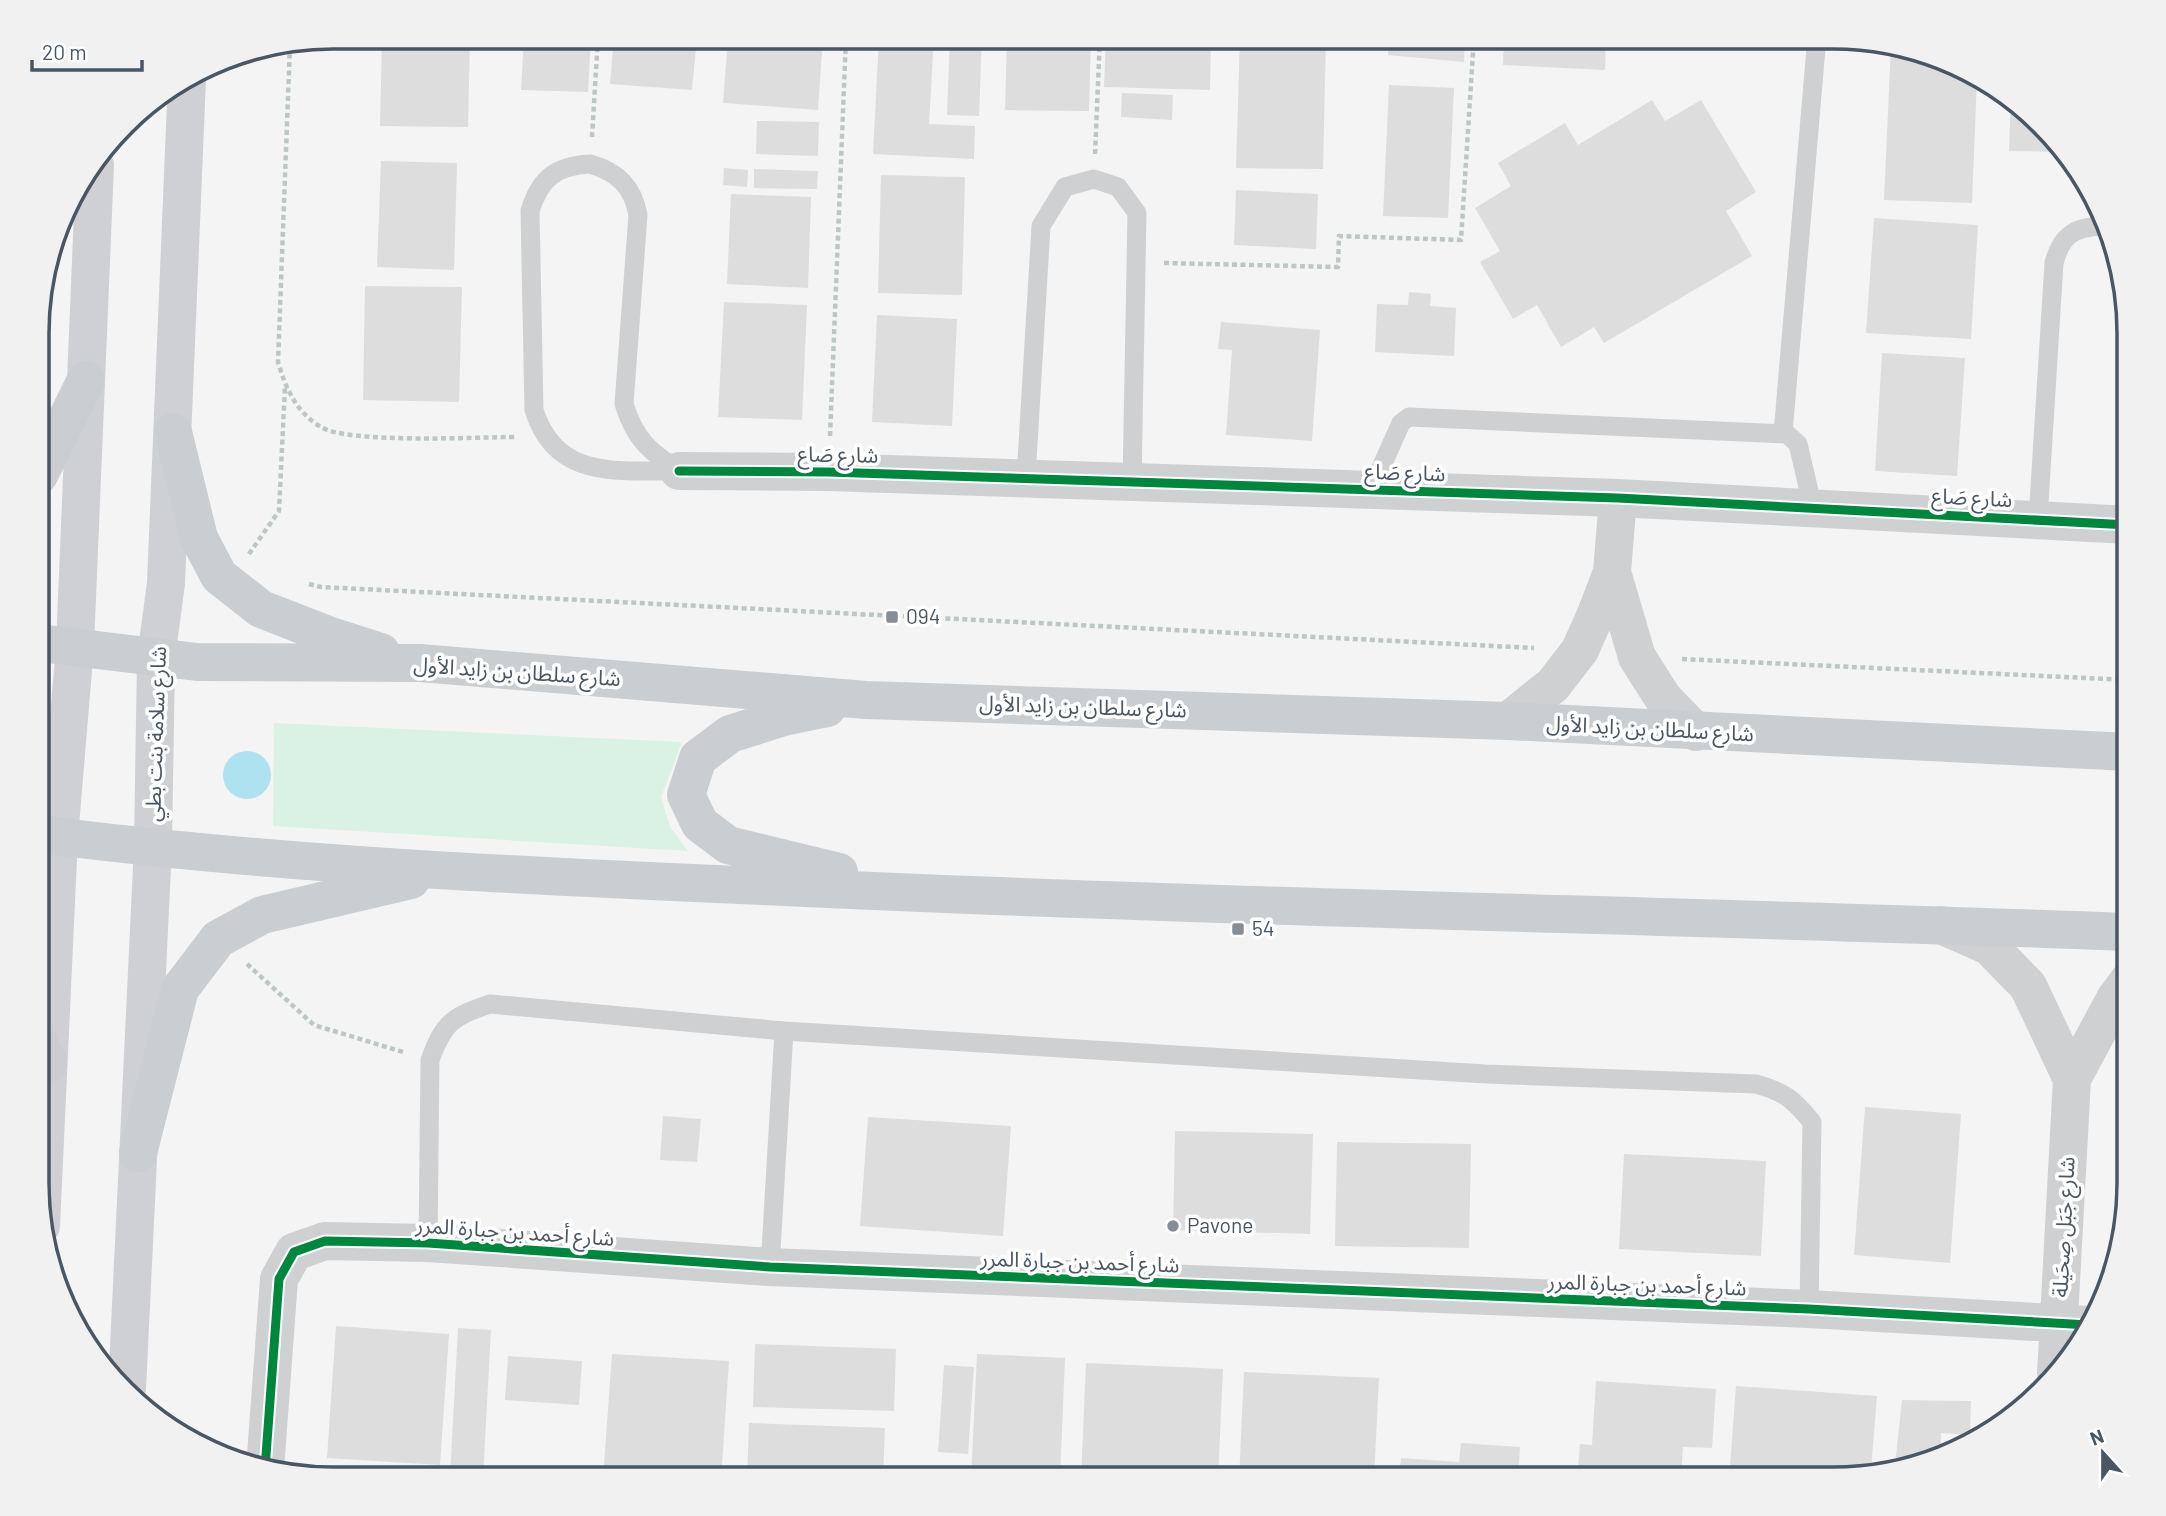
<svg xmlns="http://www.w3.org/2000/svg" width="2166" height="1516" font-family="Barlow,'Noto Sans Arabic',sans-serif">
<rect width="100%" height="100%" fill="#f4f4f4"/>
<path fill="#d9f2e3" d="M 274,723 L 682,742 L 661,797 L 670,827 L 688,851 L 273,826 Z"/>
<path fill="#aee2f0" d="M223 775a24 24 0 1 1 48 0a24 24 0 1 1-48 0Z"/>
<path fill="#ddddde" d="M 382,37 L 470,37 L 468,127 L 380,126 Z
M 524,37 L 591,37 L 588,92 L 521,90 Z
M 614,37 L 697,37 L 692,90 L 610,84 Z
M 728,37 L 823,37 L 818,110 L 723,103 Z
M 879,37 L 934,37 L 929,124 L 975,126 L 974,159 L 873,154 Z
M 950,37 L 982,37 L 979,116 L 947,115 Z
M 1007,37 L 1091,37 L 1089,111 L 1005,110 Z
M 1106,37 L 1211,37 L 1210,90 L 1104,87 Z
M 1240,37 L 1326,37 L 1323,169 L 1236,168 Z
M 1389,37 L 1465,37 L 1464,62 L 1388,55 Z
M 1504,37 L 1606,37 L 1605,70 L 1503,65 Z
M 1891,45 L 1929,53 L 1977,78 L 1972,203 L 1884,200 Z
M 1389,85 L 1454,88 L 1448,218 L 1383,216 Z
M 1122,93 L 1173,95 L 1172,120 L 1121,117 Z
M 2011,96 L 2013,98 L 2061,152 L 2009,151 Z
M 1652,100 L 1665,121 L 1701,100 L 1756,192 L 1726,211 L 1752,256 L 1604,343 L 1594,327 L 1561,347 L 1537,305 L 1513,319 L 1480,262 L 1500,251 L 1475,208 L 1511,186 L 1498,163 L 1565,123 L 1578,145 Z
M 757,121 L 819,122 L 818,156 L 756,154 Z
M 381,161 L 457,163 L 454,270 L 377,267 Z
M 724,168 L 748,170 L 747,187 L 723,185 Z
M 754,169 L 818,171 L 817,189 L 754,188 Z
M 881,175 L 965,177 L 962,295 L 878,293 Z
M 1236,190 L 1318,194 L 1316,249 L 1234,245 Z
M 731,194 L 811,197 L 808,288 L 727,284 Z
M 1874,218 L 1978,225 L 1971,339 L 1866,333 Z
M 365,286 L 462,287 L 459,402 L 363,400 Z
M 1409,292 L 1431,294 L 1430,306 L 1456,308 L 1454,356 L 1375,352 L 1377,304 L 1408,305 Z
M 724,302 L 807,305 L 802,420 L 718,417 Z
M 877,315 L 957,319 L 952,426 L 872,422 Z
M 1221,322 L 1320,330 L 1312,441 L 1226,435 L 1232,350 L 1218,349 Z
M 1882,353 L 1965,358 L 1957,476 L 1875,471 Z
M 1865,1107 L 1961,1114 L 1950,1263 L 1854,1255 Z
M 663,1116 L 701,1119 L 697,1162 L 660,1160 Z
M 868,1117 L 1011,1126 L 1003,1236 L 860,1226 Z
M 1175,1131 L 1313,1134 L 1310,1234 L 1173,1230 Z
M 1337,1142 L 1471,1144 L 1469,1248 L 1335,1246 Z
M 1624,1154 L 1766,1161 L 1761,1256 L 1619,1249 Z
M 336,1326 L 449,1334 L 440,1465 L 327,1458 Z
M 458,1328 L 491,1330 L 483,1478 L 450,1476 Z
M 755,1344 L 896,1349 L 894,1411 L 753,1407 Z
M 612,1354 L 729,1361 L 721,1479 L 603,1479 Z
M 977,1354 L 1065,1358 L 1060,1479 L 971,1479 Z
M 508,1356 L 582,1361 L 579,1405 L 505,1400 Z
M 1086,1363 L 1223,1369 L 1218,1479 L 1081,1479 Z
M 944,1365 L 974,1367 L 968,1454 L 938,1452 Z
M 1244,1372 L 1379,1378 L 1374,1479 L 1239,1479 Z
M 1596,1381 L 1716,1389 L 1712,1448 L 1683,1447 L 1681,1479 L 1577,1479 L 1580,1444 L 1592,1445 Z
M 1736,1386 L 1877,1396 L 1871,1470 L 1854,1475 L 1730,1466 Z
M 1902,1400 L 1971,1401 L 1970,1435 L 1941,1433 L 1941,1448 L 1953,1451 L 1895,1465 Z
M 749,1423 L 885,1428 L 883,1479 L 747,1479 Z
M 1461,1443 L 1520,1447 L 1518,1479 L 1399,1479 L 1401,1458 L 1459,1462 Z"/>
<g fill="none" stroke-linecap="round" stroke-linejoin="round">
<path stroke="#bcc7c4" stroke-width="4.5" stroke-dasharray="5 3.5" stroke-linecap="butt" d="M 290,45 L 278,362 C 286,389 296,412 321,427 C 348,444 478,437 517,437
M 592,137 L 598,37
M 1095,154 L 1100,37
M 1164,263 L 1338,267 L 1339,236 L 1461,240 L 1474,37
M 830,436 L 846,37
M 249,554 L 279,511 L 285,386
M 309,584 L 321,587 L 1534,648
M 1682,659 L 2129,680
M 247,964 L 314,1025 L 403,1052"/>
<path stroke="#ced0d2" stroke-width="19" d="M 590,164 C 618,172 633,187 638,215 L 624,404 C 635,439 649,451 679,471 C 619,470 556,481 534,410 L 530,211 C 540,178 556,166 590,164 Z
M 1783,433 L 1817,37
M 1026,478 L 1041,226 L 1065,187 L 1094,179 L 1118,187 L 1137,213 L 1132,482
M 1371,490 L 1401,423 L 1409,417 L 1787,434 L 1798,444 L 1813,508
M 2038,519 L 2054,263 C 2061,236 2074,227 2102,226
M 428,1243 L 430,1060 C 444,1022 452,1017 490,1004 L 784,1031 L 1486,1074 L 1756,1084 C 1785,1092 1793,1099 1812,1122 L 1809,1309
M 770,1267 L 784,1031"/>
<path stroke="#ced0d2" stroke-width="38" d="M 679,471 L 828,472 L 1618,498 L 2129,525
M 1612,572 L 1637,657 L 1663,698 L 1696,732
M 1508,721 L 1553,685 L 1580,650 L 1596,614 L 1612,572 L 1618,498
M 1941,925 L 1989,946 L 2028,986 L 2072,1079
M 2056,1374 L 2072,1079 L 2115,999 L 2129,980
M 265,1469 L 279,1279 L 294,1252 L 325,1241 L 428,1243 L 770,1267 L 1809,1309 L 2089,1325"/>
<path stroke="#ced0d4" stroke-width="38" d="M 41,1226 L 59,837 L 75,646 L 95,165
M 127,1389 L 153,846 L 156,658 L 166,583 L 187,79"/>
<path stroke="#caced1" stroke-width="38" d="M 173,432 L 199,538 L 219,576 L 261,609 L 328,635 L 381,652
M 39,475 L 86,380
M 39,643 L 197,662 L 420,663 L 866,700 L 1508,721 L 2129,752
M 827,708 L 787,716 L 730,734 L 698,758 L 686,795 L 700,824 L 728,845 L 839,872
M 39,834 C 286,866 535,876 784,887 C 1232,908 1680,915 2129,932
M 39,1044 L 48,1063
M 138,1153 L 180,989 L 218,939 L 262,915 L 411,880"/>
<defs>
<path id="cycleway" d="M 679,471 L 828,472 L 1618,498 L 2129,525
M 265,1469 L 279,1279 L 294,1252 L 325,1241 L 428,1243 L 770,1267 L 1809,1309 L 2089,1325"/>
</defs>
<use href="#cycleway" stroke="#fff" stroke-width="13"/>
<use href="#cycleway" stroke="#00873e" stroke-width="9"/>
</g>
<g fill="#868d94" stroke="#fff" stroke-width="2.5">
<rect x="885" y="610" width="14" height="14" rx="3.5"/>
<rect x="1231" y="922" width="14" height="14" rx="3.5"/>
<circle cx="1173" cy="1226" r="7"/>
</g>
<g text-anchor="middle" stroke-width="7" stroke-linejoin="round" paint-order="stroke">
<g font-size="21" fill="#4a5661" stroke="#fff">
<text transform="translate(838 455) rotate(1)" y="7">شارع صَاع</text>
<text transform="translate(1405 473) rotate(2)" y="7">شارع صَاع</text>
<text transform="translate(1972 498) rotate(3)" y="7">شارع صَاع</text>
<text transform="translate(517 672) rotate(4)" y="7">شارع سلطان بن زايد الأول</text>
<text transform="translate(1083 707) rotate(2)" y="7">شارع سلطان بن زايد الأول</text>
<text transform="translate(1650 729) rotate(3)" y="7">شارع سلطان بن زايد الأول</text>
<text transform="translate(156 734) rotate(-88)" y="7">شارع سلامة بنت بطي</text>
<text transform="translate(2064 1227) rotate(-87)" y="7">شارع جَبَل صِحَيلة</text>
<text transform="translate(515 1232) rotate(4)" y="7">شارع أحمد بن جبارة المرر</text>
<text transform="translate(1080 1262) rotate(2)" y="7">شارع أحمد بن جبارة المرر</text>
<text transform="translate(1647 1285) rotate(2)" y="7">شارع أحمد بن جبارة المرر</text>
</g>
<g font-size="21" fill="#4a5661" stroke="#fff" text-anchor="start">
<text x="906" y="624">094</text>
<text x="1252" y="936">54</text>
<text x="1187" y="1233">Pavone</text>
</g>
</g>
<path d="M0 0H2166V1516H0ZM333 49H1833A284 284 0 0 1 2117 333V1183A284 284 0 0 1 1833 1467H333A284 284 0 0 1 49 1183V333A284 284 0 0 1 333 49Z" fill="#f1f1f2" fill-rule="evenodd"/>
<path fill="none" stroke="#4a5661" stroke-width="3.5" d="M333 49H1833A284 284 0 0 1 2117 333V1183A284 284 0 0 1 1833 1467H333A284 284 0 0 1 49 1183V333A284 284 0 0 1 333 49Z"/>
<g transform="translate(2103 1453) rotate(339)" stroke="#ffffff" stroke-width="5" paint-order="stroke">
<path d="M0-5L12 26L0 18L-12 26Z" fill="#4a5661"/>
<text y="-10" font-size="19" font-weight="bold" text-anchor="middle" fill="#4a5661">N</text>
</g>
<path d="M32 60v10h110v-10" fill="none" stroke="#4a5661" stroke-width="3.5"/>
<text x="42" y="60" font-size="21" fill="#4a5661" stroke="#ffffff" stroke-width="5" paint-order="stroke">20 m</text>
</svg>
